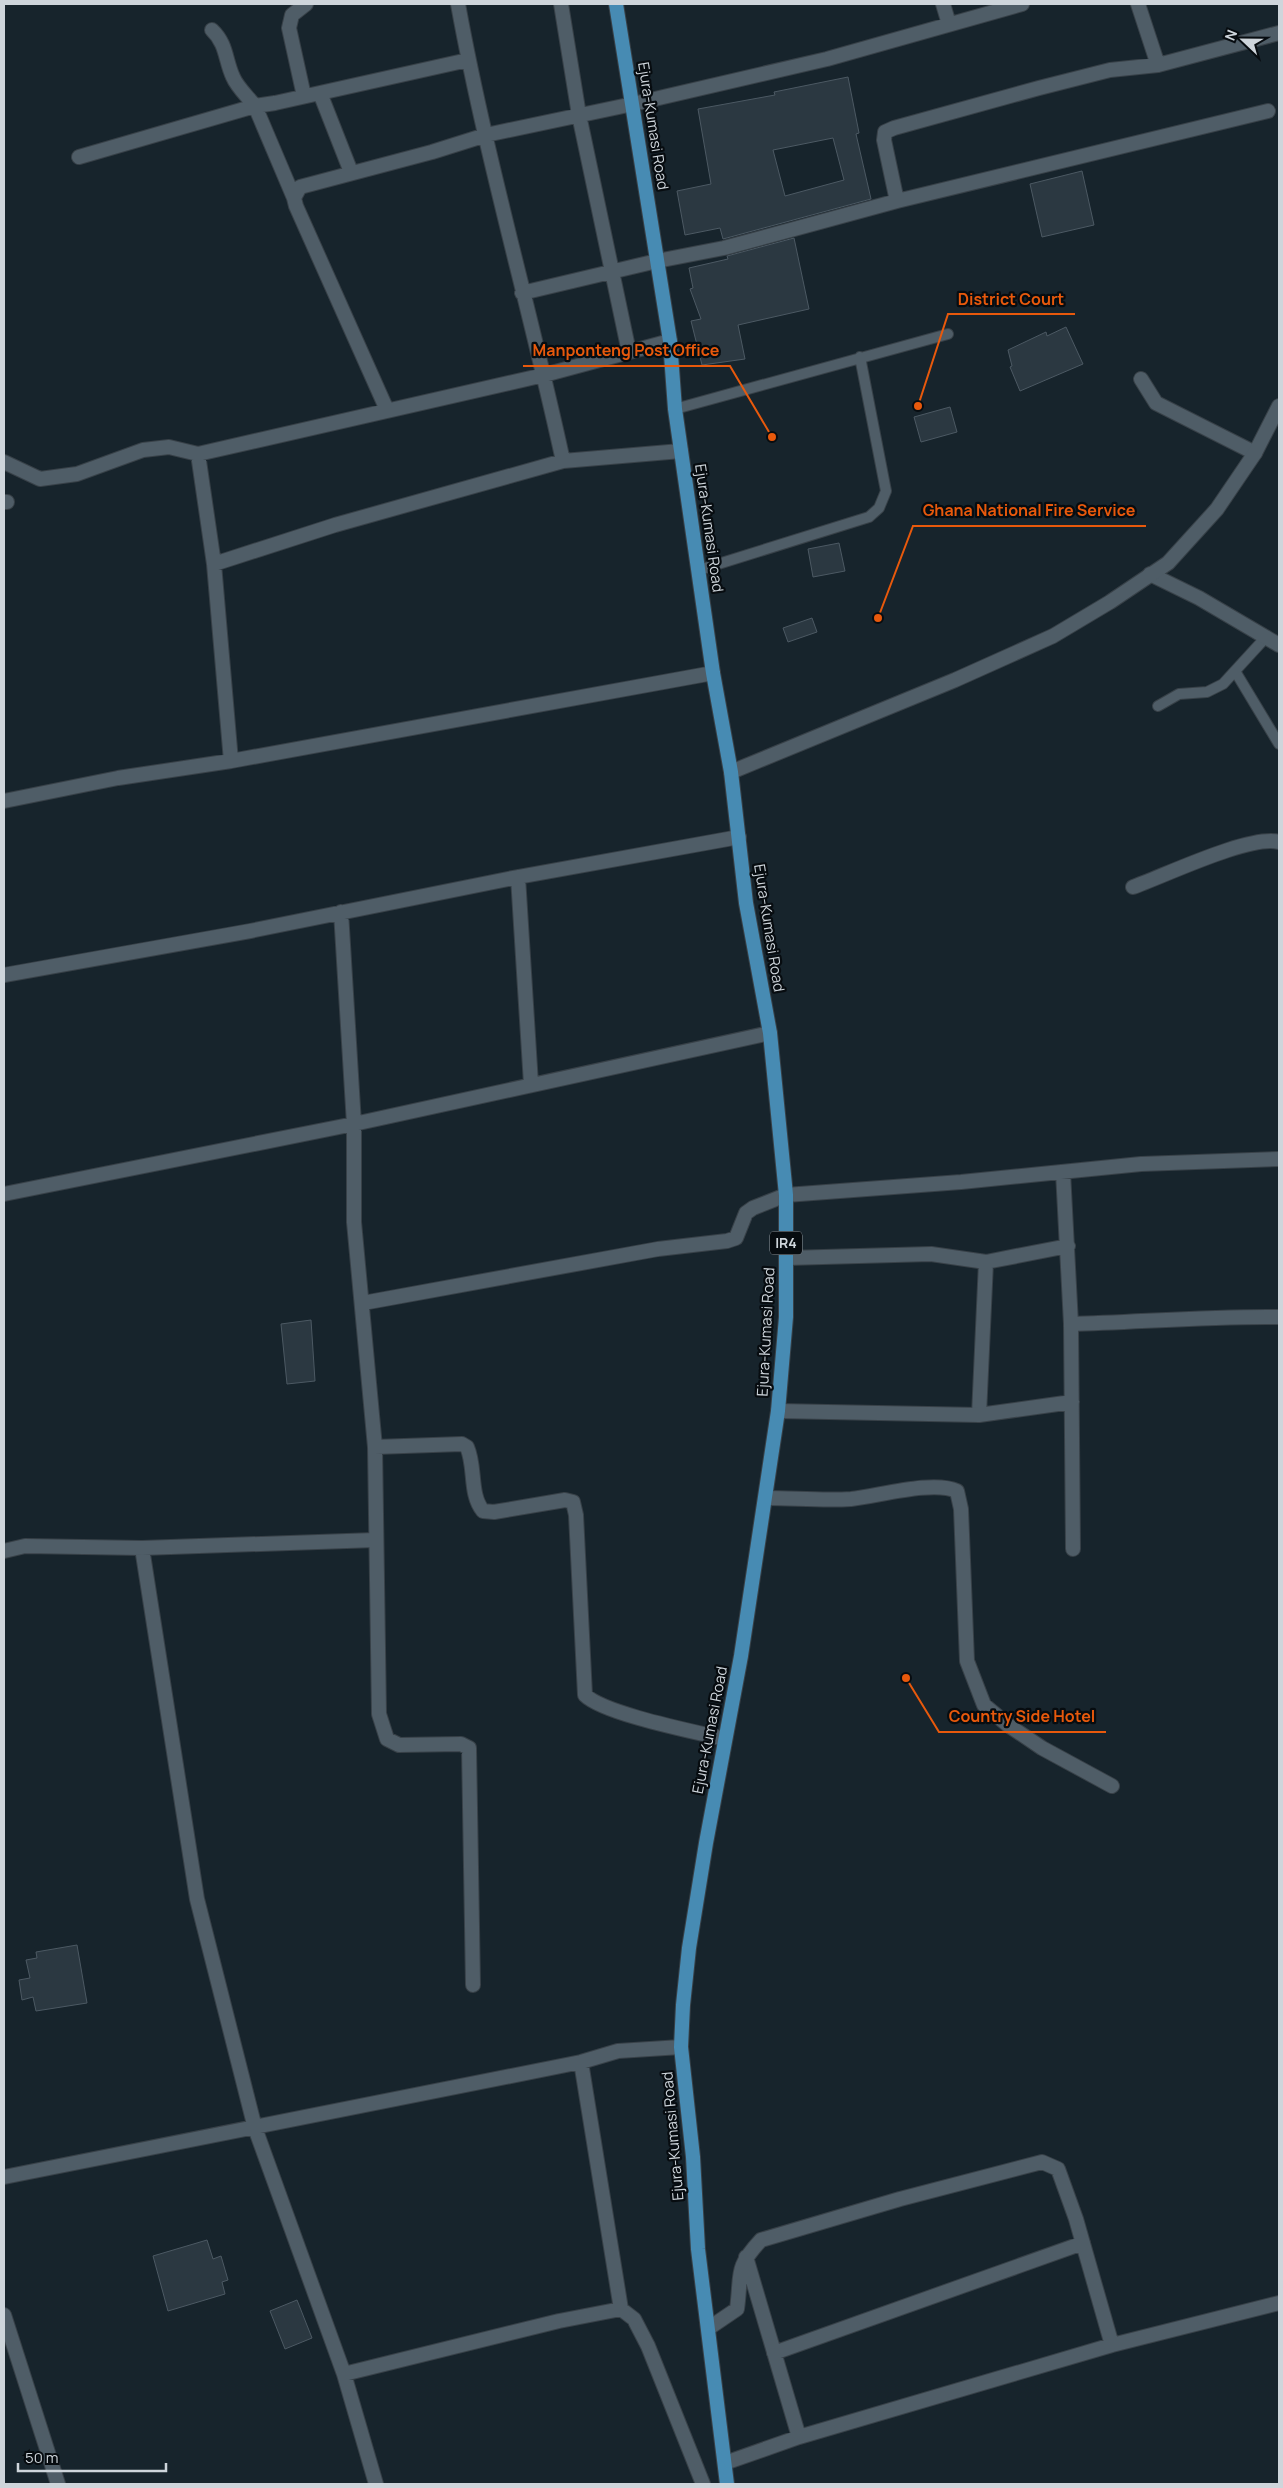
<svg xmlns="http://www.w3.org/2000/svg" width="1283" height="2488" font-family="Manrope,sans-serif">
<rect width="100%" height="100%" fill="#17242c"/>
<path fill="#2b3841" stroke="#4c5963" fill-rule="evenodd" d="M 848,77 L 859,133 L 856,134 L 871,199 L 723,239 L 720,228 L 685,235 L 677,191 L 711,184 L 698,109 L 775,95 L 774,92 ZM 833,138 L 844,180 L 785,196 L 773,150 Z
M 1082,171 L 1094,225 L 1042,237 L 1030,184 Z
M 794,238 L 809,309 L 738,325 L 745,359 L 702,365 L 691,321 L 701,319 L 690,289 L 693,288 L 689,268 L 728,259 L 727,256 Z
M 1066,327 L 1083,364 L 1020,391 L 1010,367 L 1012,366 L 1008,350 L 1046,332 L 1047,336 Z
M 950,407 L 957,432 L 921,442 L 914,417 Z
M 839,543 L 845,571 L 813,577 L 808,549 Z
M 812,618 L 817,632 L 788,642 L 783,628 Z
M 311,1320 L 315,1381 L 287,1384 L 281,1324 Z
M 77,1945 L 87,2003 L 36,2011 L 33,1997 L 22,2000 L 19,1980 L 30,1978 L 26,1960 L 37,1958 L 36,1952 Z
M 207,2240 L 213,2259 L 221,2256 L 228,2280 L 222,2282 L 225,2294 L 168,2311 L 153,2256 Z
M 297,2300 L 312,2338 L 285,2349 L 270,2311 Z"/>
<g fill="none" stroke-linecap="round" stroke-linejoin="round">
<defs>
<path id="service" d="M 675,409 L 948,334
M 699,570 L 869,517 L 879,508 L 886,491 L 860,357
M 1235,671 L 1279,744
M 1158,706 L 1179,694 L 1207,692 L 1223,684 L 1267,636"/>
<path id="minor" d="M 458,4 C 486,158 530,308 563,461
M 561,4 L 579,115 L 629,352
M 943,4 L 949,24
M 1138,4 L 1158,65
M 212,30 C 227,44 225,60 233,77 C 237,87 248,97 255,106 L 275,103 L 468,60
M 320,93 L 351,172
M 304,96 L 289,28 L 292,15 L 306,4
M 79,157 L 255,106 L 294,198
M 897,201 L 884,140 L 885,132 L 894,128 L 1039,88 L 1110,70 L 1158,65 L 1279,33
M 522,293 L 657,261 L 724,248 L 897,201 L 1268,111
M 1141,379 L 1156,403 L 1255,453
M 387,410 L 296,206 L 294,198 L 300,187 L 432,152 L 486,135 L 633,104 L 827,59 L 1022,4
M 198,454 L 214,564 L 231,761
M 4,462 L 40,479 L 77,474 L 143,450 L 169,447 L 198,454 L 544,375 L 670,341
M 4,502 L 7,502
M 214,564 L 335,525 L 563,461 L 681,451
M 1150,574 L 1199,598 L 1279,645
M 4,801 L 118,778 L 231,761 L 713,673
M 518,877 L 531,1084
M 1133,887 C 1164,876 1251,834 1279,842
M 341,912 L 354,1124 L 354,1222 L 375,1447 L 379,1714 L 387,1739 L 399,1745 L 461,1744 L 469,1748 L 473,1985
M 4,975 L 250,931 L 518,877 L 739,837
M 1063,1172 L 1071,1324 L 1073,1549
M 4,1194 L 354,1124 L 770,1033
M 787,1258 L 931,1254 L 986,1262 L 1068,1246
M 363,1303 L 658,1249 L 727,1241 L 736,1238 L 746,1213 L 753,1208 L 786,1195 L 961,1182 L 1141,1164 L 1279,1159
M 1071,1324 C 1141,1322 1210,1316 1279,1317
M 778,1411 L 979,1415 L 1072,1402
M 979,1415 L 986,1262
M 375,1447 L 462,1444 L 467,1447 C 476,1467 469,1494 483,1511 L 494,1512 L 565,1500 L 573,1502 L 576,1515 L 585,1695 C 604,1714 696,1732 725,1739
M 766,1498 C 794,1498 823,1501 851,1499 C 879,1496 933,1480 957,1491 L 961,1509 L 967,1661 L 984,1705 L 1008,1725 L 1042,1748 L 1112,1786
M 142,1548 L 197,1899 L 255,2128 L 344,2374 L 376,2484
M 4,1551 L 25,1546 L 142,1548 L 375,1540
M 581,2062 L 621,2309
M 4,2177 L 581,2062 L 618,2051 L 681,2047
M 746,2257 L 799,2437
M 4,2315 L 58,2484
M 709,2328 L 737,2309 C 742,2273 734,2269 761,2240 L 900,2199 L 1042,2162 L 1058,2169 L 1076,2219 L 1112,2345
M 774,2353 L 1083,2243
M 344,2374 L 559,2321 L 621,2309 L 634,2319 L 648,2346 L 703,2484
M 725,2463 L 799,2437 L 1112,2345 L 1279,2303"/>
<path id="tertiary" d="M 731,772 L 955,680 L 1053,636 L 1110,602 L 1168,563 L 1217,509 L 1255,453 L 1279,406"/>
<path id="primary" d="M 616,4 L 670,341 L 675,409 L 713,673 L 731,772 L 746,903 L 770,1033 L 786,1195 L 786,1317 L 778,1411 L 741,1656 L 706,1843 L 689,1948 L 683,2005 L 681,2047 L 693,2157 L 698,2249 L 727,2484"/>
</defs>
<use href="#service" stroke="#384148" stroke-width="12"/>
<use href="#minor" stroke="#384148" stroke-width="16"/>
<use href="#tertiary" stroke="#384148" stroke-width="16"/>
<use href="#primary" stroke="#384148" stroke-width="16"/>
<use href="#service" stroke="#4f5d67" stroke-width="10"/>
<use href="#minor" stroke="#4f5d67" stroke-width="14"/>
<use href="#tertiary" stroke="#4f5d67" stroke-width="14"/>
<use href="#primary" stroke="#478bb3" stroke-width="14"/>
</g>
<g text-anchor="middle" stroke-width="4.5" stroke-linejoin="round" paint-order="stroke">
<rect fill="#070c10" stroke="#92999e" stroke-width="1" x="770" y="1231.5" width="32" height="23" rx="4"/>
<g font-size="14" font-weight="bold" fill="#ced5db">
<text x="786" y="1248">IR4</text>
</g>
<g font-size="15" fill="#ced5db" stroke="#070c10">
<text transform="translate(653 126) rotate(81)" y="5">Ejura-Kumasi Road</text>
<text transform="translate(709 528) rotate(82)" y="5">Ejura-Kumasi Road</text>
<text transform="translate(769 928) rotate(81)" y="5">Ejura-Kumasi Road</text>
<text transform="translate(766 1332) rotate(-87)" y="5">Ejura-Kumasi Road</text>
<text transform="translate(710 1730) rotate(-79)" y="5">Ejura-Kumasi Road</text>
<text transform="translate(673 2136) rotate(-95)" y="5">Ejura-Kumasi Road</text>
</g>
</g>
<path fill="none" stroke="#e8590c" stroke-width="2" d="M918 406L948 314H1075M772 437L730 366H523M878 618L913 526H1146M906 1678L939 1732H1106"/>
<g fill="#e8590c" stroke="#070c10" stroke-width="2">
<circle cx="918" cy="406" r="5"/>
<circle cx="772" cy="437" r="5"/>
<circle cx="878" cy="618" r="5"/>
<circle cx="906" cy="1678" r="5"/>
</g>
<g font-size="16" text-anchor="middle" font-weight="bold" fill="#e8590c" stroke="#070c10" stroke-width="4.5" stroke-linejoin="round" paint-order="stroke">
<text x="1011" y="305">District Court</text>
<text x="626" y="356">Manponteng Post Office</text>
<text x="1029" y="516">Ghana National Fire Service</text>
<text x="1022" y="1722">Country Side Hotel</text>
</g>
<rect width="1283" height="2488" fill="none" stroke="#ced5db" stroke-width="10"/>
<g transform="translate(1243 40) rotate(292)" stroke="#070c10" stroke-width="4" paint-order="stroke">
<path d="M0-4L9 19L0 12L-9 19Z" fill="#ced5db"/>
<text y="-8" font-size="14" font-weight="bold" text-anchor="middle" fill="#ced5db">N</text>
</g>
<path d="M18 2463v8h148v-8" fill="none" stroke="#ced5db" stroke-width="2.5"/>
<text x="25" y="2463" font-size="15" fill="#ced5db" stroke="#070c10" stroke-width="4" paint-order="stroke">50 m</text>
</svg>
